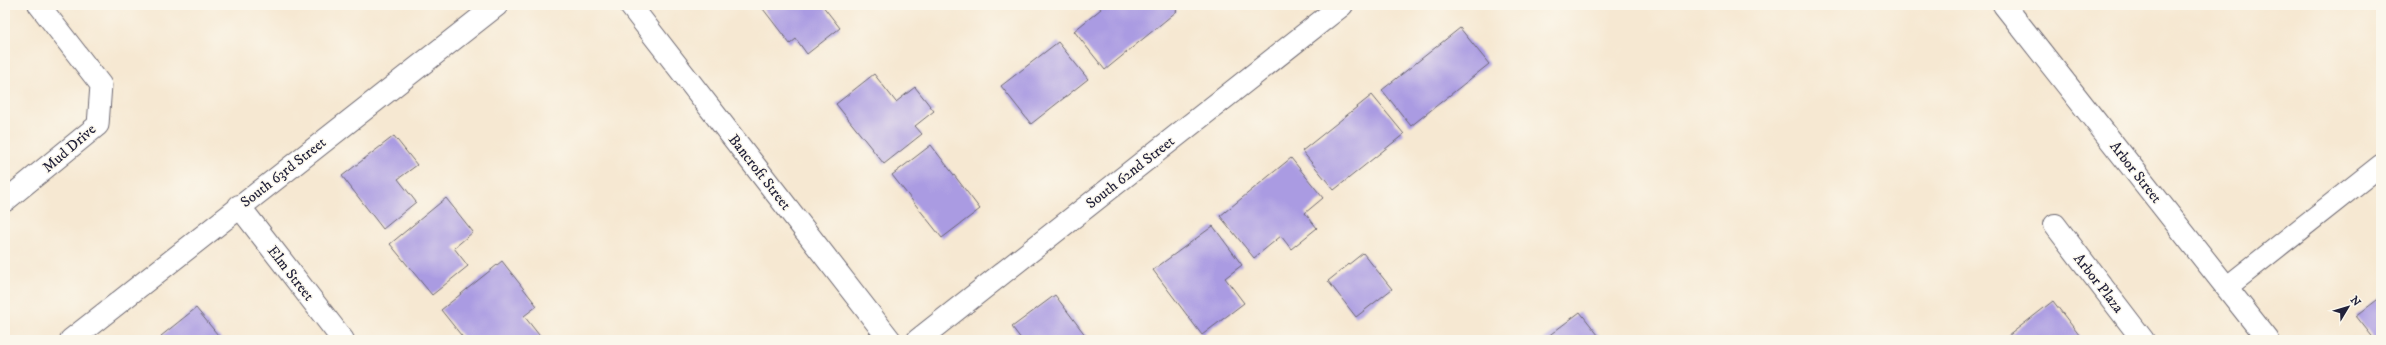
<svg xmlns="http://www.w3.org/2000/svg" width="2386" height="345" font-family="'IM FELL DW Pica',serif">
<rect width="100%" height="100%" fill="#fbf7ec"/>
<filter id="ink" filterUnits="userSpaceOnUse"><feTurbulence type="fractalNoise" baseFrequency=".025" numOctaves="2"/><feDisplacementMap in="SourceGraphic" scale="8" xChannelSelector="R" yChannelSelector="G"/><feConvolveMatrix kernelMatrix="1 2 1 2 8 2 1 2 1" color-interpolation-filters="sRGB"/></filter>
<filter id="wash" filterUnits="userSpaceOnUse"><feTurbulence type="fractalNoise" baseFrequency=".012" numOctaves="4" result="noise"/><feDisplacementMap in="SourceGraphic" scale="16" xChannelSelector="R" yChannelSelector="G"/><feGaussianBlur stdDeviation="0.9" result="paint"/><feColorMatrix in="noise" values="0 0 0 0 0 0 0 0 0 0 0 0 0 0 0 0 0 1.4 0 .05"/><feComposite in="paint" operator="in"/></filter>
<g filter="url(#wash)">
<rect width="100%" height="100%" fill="#f6e8d2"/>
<g id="blocks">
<path fill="#aa9be2" d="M 760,5 L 822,5 L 840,28 L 807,54 L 796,39 L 790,44 Z
M 1098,5 L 1172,5 L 1177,11 L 1105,70 L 1074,31 L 1101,9 Z
M 1460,28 L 1489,64 L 1411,126 L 1382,90 Z
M 1058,42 L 1088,79 L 1031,124 L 1001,86 Z
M 874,74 L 896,102 L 915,87 L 934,111 L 915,126 L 922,134 L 884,164 L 836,104 Z
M 1372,95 L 1404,134 L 1334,190 L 1302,151 Z
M 394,136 L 417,165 L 398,179 L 416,202 L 383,229 L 342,176 Z
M 931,145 L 980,209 L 942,238 L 892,175 Z
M 1291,158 L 1323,198 L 1305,213 L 1317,228 L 1291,249 L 1281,236 L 1254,258 L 1220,216 Z
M 446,198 L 473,232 L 454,248 L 468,266 L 432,295 L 390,244 Z
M 1213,226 L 1242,265 L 1225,278 L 1244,303 L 1202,335 L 1153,270 Z
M 1363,253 L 1392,289 L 1356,317 L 1328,281 Z
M 502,261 L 537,306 L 524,316 L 543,340 L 465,340 L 441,310 Z
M 1055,295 L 1089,340 L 1022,340 L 1012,327 Z
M 2381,297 L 2381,340 L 2375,340 L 2356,316 Z
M 2053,301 L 2083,340 L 2003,340 Z
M 196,308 L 222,340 L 164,340 L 161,336 Z
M 1580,312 L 1602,340 L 1543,340 Z"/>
</g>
</g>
<g filter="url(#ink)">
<use href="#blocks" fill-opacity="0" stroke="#6c6770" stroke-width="1"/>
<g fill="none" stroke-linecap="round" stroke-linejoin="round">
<defs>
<path id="lane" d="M 5,201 L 98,125 L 101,85 L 39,5
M 2227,287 L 2381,165"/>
<path id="street" d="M 630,5 L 890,340
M 2004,5 L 2268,340
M 239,206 L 343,340
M 2055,225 L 2143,340
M 71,340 L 497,5
M 918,340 L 1342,5"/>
</defs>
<use href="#lane" stroke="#6c6770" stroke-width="23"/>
<use href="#street" stroke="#6c6770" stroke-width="24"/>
<use href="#lane" stroke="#fff" stroke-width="21"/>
<use href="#street" stroke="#fff" stroke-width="22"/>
</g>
</g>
<g text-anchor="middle" stroke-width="3" stroke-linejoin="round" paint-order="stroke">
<g font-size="15" fill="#22223b" stroke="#fbf7ec">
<text transform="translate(69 148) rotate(-41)" y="5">Mud Drive</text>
<text transform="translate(283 172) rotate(-38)" y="5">South 63rd Street</text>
<text transform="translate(760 172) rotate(52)" y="5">Bancroft Street</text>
<text transform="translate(1130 172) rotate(-38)" y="5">South 62nd Street</text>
<text transform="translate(2136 172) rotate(52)" y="5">Arbor Street</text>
<text transform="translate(291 273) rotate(52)" y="5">Elm Street</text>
<text transform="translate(2099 283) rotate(52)" y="5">Arbor Plaza</text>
</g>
</g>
<rect width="2386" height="345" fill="none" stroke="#fbf7ec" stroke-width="20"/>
<g transform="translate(2348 307) rotate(52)" stroke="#fbf7ec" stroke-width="3" paint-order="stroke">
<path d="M0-3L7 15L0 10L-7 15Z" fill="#22223b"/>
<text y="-6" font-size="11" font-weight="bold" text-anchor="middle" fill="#22223b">N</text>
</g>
</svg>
